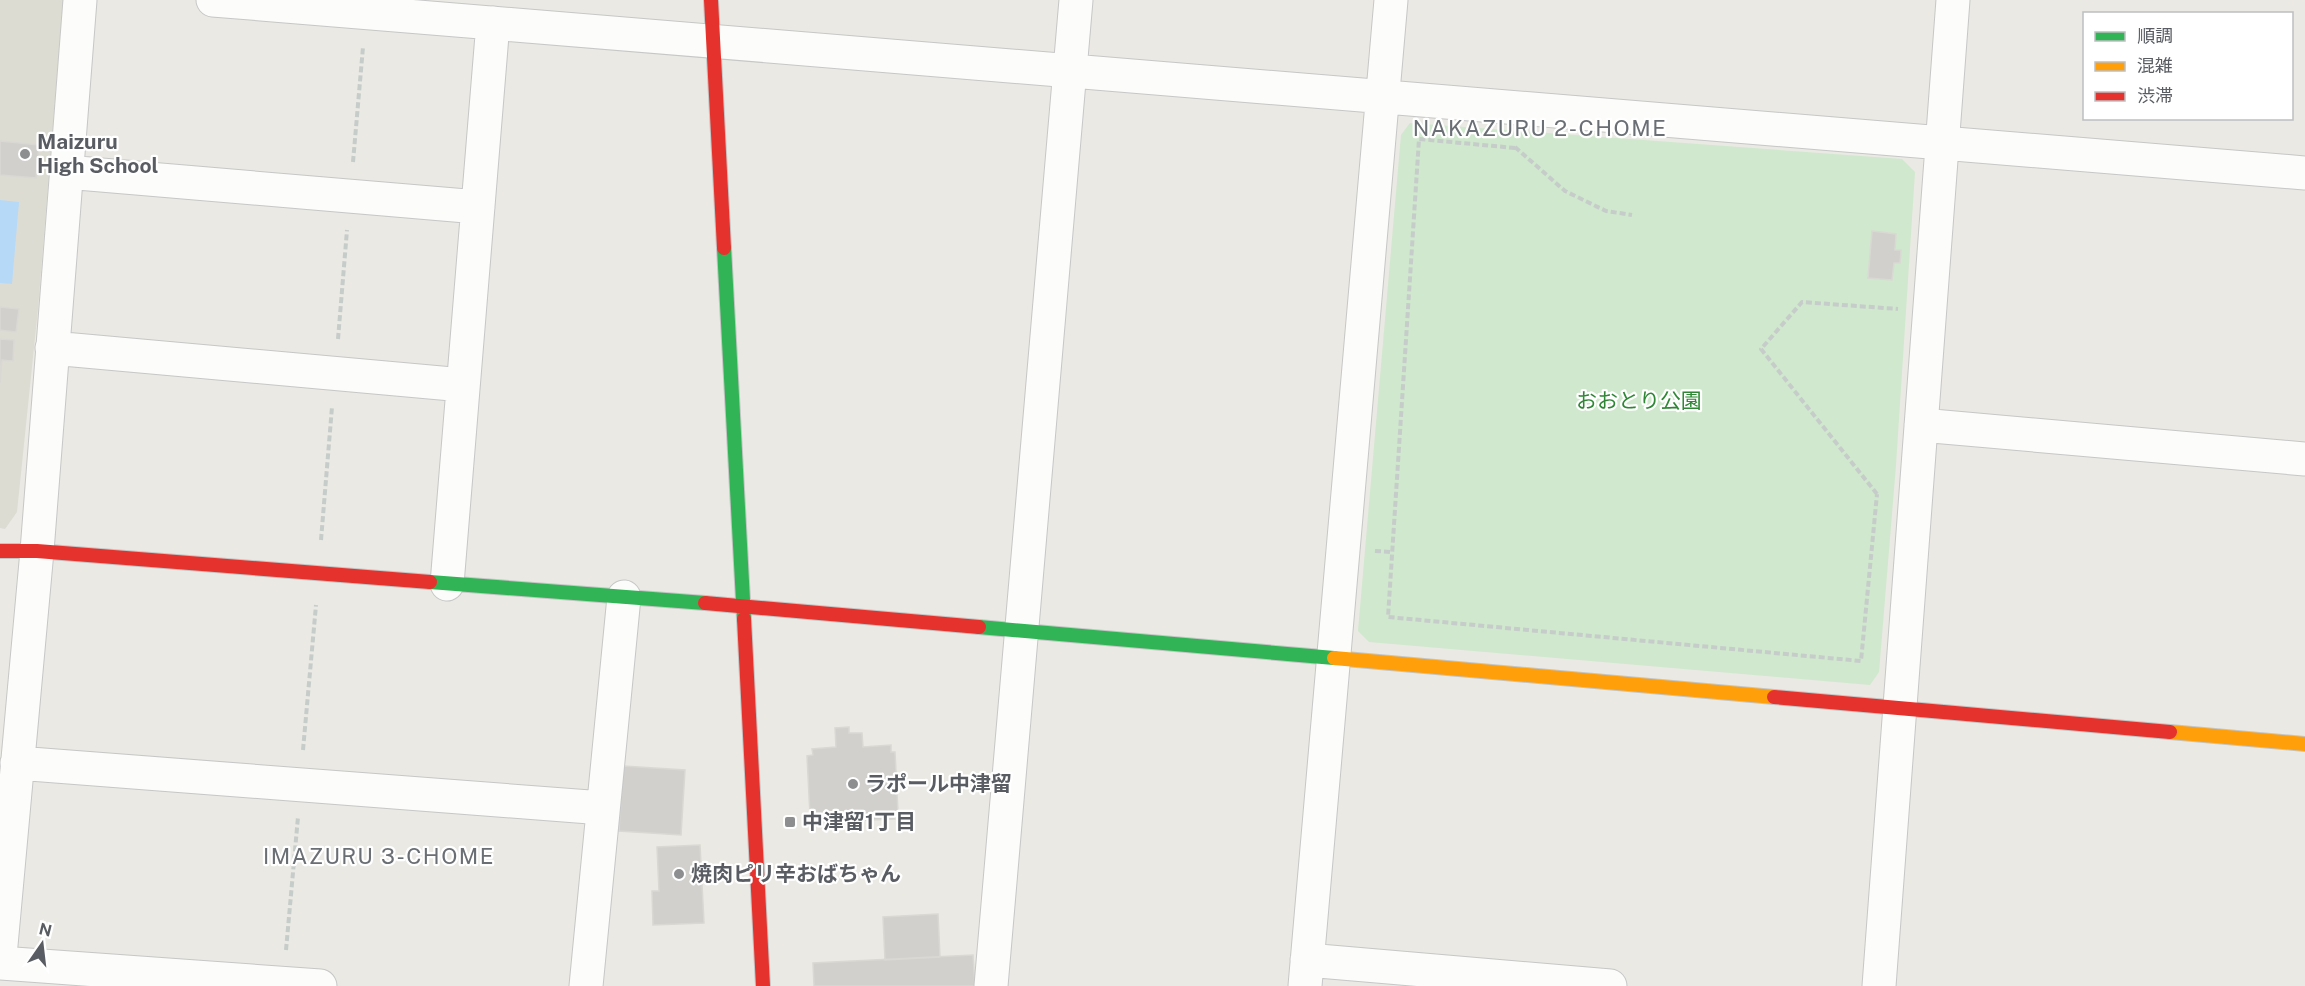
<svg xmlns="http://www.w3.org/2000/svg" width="2305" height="986" font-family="'Public Sans','Noto Sans JP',sans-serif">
<rect width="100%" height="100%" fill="#eae9e4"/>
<path fill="#dddcd3" d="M 0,0 L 63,0 L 38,309 L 17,512 L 5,529 L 0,528 Z"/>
<path fill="#d0e8cd" d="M 1410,123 L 1902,159 L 1915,172 L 1896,465 L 1879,672 L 1870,685 L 1369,642 L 1358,631 L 1401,135 Z"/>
<path fill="#b6d9f7" d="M 0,200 L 19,202 L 12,284 L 0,283 Z"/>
<path fill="#d1d0cd" stroke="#dad8d3" stroke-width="1.5" d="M 0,141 L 39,145 L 36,178 L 0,175 Z
M 1872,231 L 1896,234 L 1895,250 L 1901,250 L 1900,263 L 1894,263 L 1892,280 L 1868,278 Z
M 0,307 L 19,309 L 16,332 L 0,330 Z
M 0,339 L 14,340 L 13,361 L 2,360 L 0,383 Z
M 849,727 L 849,733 L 862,733 L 863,747 L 891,745 L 891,752 L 895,752 L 898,812 L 894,812 L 895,819 L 815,822 L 815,814 L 810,815 L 807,756 L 813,755 L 812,749 L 836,747 L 835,728 Z
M 623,766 L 685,770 L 681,835 L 619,831 Z
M 700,845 L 704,923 L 653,925 L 652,891 L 659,891 L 657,847 Z
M 938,914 L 940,957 L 885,960 L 883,917 Z
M 973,955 L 975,986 L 814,986 L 813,963 Z"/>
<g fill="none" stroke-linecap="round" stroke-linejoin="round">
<defs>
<path id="street" d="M 213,0 L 2305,173
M 66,172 L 478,207
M 52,348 L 463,385
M 1921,425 L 2305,459
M 447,584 L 493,23
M 17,763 L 603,808
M 0,956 L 37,551 L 80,0
M 1307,960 L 1610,986
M 0,963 L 320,986
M 586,986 L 624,597
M 991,986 L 1076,0
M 1305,986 L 1391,0
M 1879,986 L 1953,0"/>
<path id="fast" d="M 724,248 L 744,619
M 430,582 L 705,603
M 979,627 L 1334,658"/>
<path id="slow" d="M 1334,658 L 1774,697
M 2170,732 L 2305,744"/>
<path id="jam" d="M 711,0 L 724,248
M 0,551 L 37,551 L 430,582
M 705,603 L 979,627
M 744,619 L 763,986
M 1774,697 L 2170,732"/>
</defs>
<use href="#street" stroke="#c6c7c6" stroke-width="35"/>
<use href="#fast" stroke="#c5c5c5" stroke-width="16"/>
<use href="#slow" stroke="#c5c5c5" stroke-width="16"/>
<use href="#jam" stroke="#c5c5c5" stroke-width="16"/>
<path stroke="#c6ccc9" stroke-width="4" stroke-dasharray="6 3" stroke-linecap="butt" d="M 1515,147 L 1565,191 L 1606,211 L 1632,215
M 1515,148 L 1419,139 L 1388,617 L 1861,661 L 1877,494
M 353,162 L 363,47
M 338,339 L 347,230
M 1877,494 L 1761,349 L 1802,302 L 1898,309
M 321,540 L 332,407
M 1375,551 L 1392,552
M 303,750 L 316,605
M 286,950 L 298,817"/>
<use href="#street" stroke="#fcfcfb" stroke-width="33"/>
<use href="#fast" stroke="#30b455" stroke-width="14"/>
<use href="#slow" stroke="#ff9f0a" stroke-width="14"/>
<use href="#jam" stroke="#e5322d" stroke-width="14"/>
</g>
<g fill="#8c8e90" stroke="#fff" stroke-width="2">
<circle cx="25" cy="154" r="6"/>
<circle cx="853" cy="784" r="6"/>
<rect x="784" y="816" width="12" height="12" rx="3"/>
<circle cx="679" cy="874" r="6"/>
</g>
<g text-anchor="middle" stroke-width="4.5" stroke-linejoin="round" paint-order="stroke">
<g font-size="21" font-weight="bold" fill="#595d63" stroke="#fff" text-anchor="start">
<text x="37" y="149">Maizuru<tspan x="37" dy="24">High School</tspan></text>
<text x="865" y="791">ラポール中津留</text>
<text x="802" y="829">中津留1丁目</text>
<text x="691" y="881">焼肉ピリ辛おばちゃん</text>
</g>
<g font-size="21" fill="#2d8734" stroke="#fff">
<text x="1639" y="408">おおとり公園</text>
</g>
<g font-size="22" letter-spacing="1.5" fill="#6a6f75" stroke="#fff">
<text x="1540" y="136">NAKAZURU 2-CHOME</text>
<text x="379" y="864">IMAZURU 3-CHOME</text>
</g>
</g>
<rect x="2083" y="12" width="210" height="108" fill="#ffffff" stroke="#bdbec1" stroke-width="1.5"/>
<rect x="2095" y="32" width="30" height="9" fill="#30b455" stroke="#bdbec1" stroke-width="1.5"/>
<text x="2137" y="42" font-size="18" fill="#595d63">順調</text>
<rect x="2095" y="62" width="30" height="9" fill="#ff9f0a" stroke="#bdbec1" stroke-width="1.5"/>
<text x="2137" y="72" font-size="18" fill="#595d63">混雑</text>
<rect x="2095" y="92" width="30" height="9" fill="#e5322d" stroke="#bdbec1" stroke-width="1.5"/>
<text x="2137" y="102" font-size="18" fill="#595d63">渋滞</text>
<g transform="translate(42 944) rotate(14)" stroke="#ffffff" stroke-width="4.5" paint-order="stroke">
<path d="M0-4.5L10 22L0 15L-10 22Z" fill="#595d63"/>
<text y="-9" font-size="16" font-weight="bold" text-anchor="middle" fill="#595d63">N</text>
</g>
</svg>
